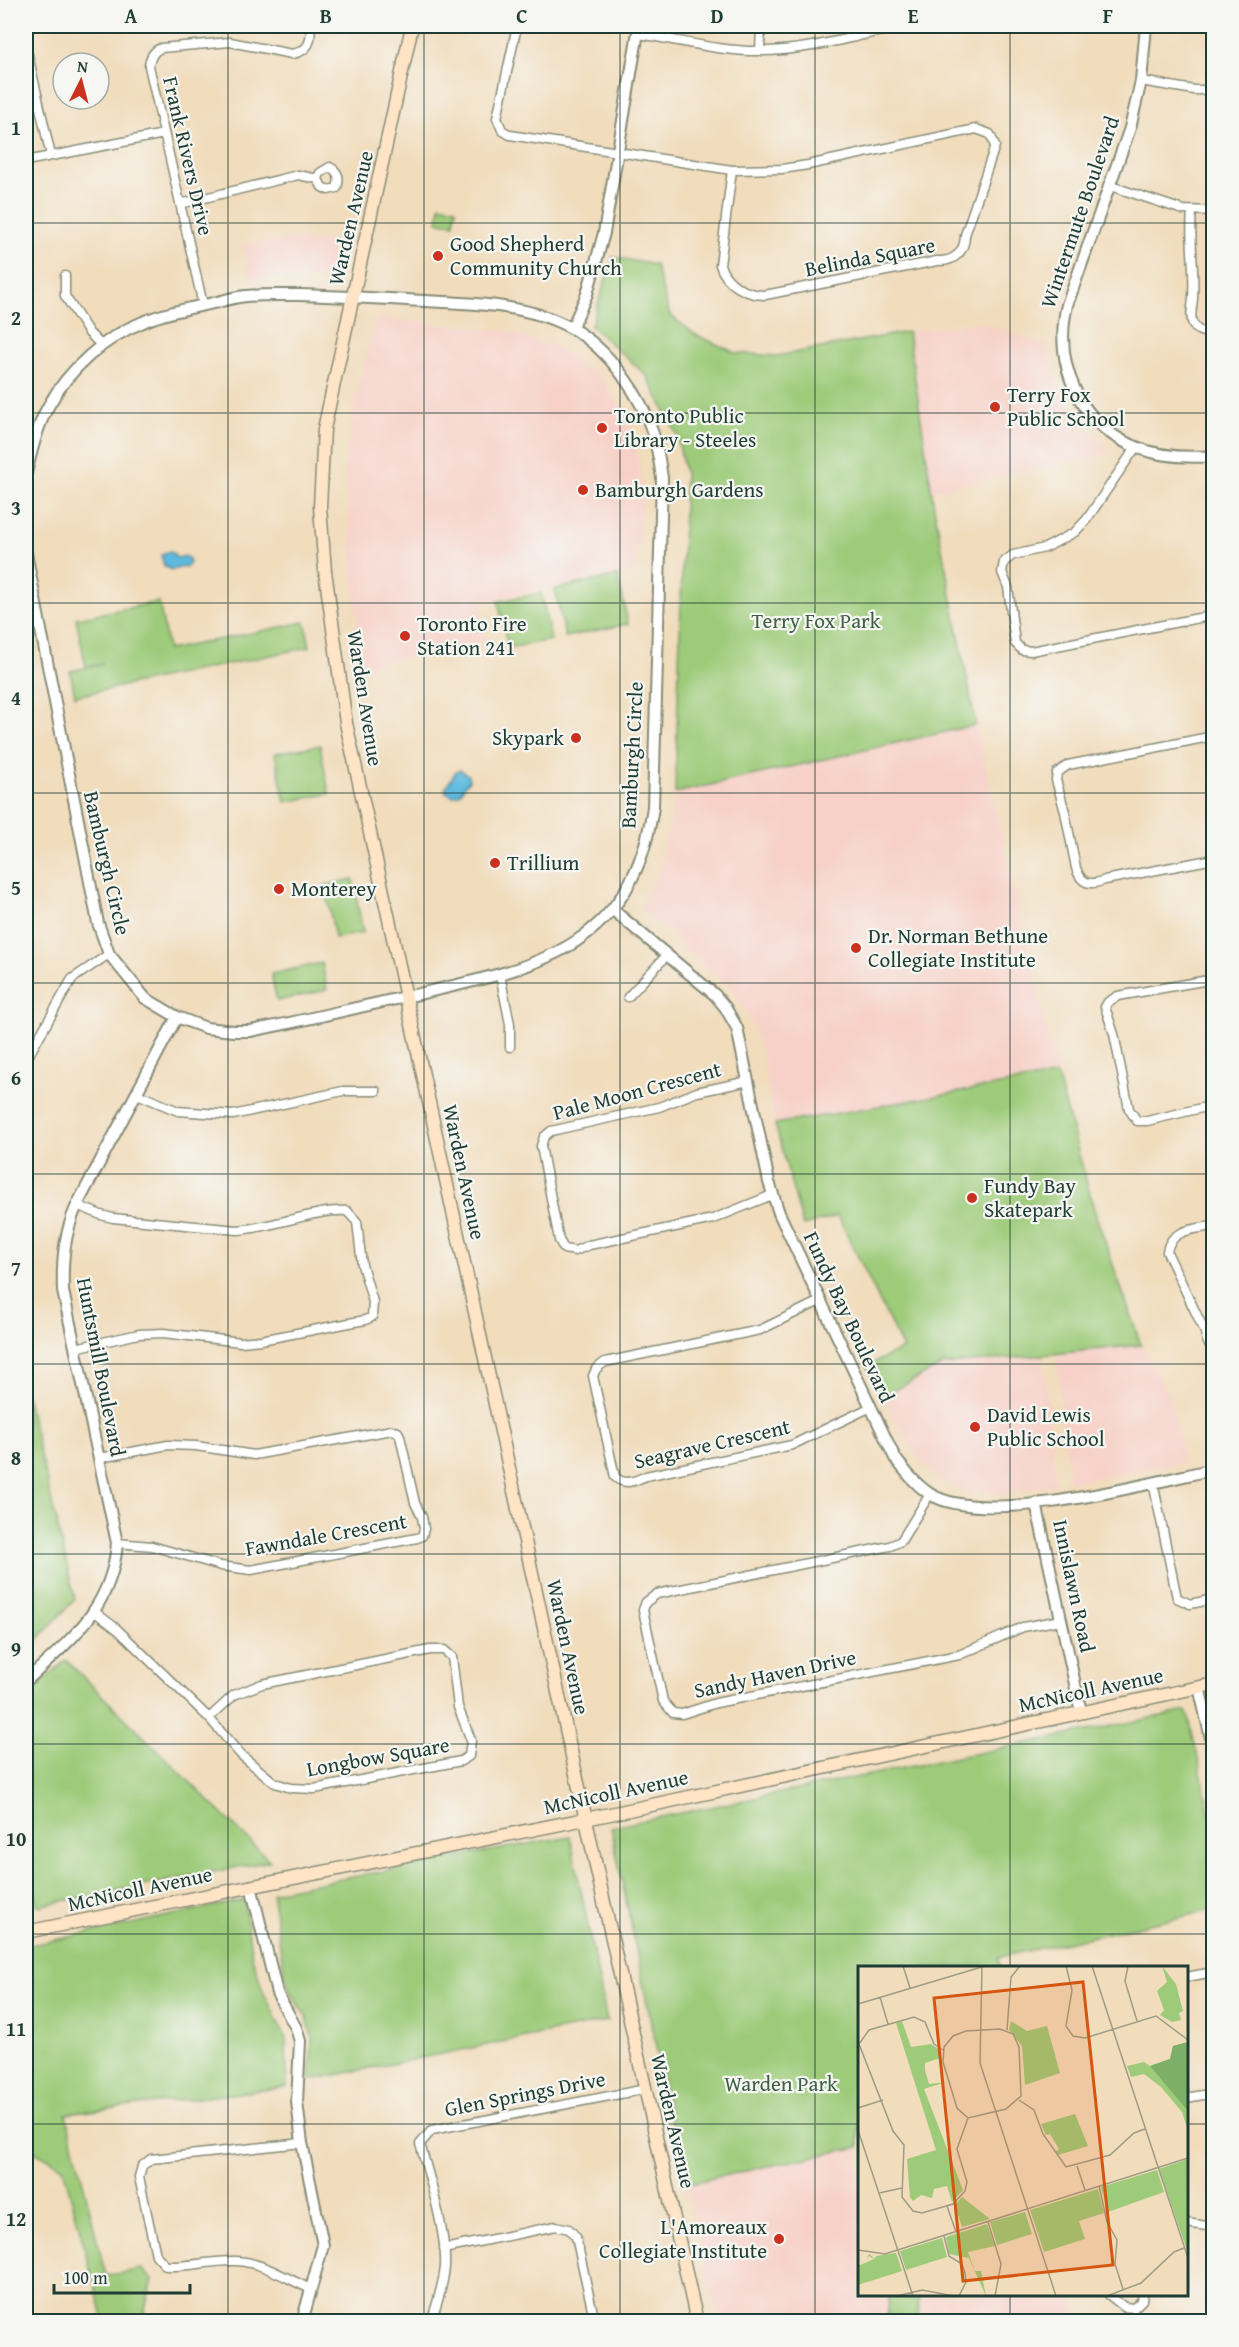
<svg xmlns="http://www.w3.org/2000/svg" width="1239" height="2347" font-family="'Gentium Book Plus',serif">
<rect width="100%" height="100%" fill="#f6f6f2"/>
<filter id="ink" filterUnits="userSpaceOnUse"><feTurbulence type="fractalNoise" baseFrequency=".0167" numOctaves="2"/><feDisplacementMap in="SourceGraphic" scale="12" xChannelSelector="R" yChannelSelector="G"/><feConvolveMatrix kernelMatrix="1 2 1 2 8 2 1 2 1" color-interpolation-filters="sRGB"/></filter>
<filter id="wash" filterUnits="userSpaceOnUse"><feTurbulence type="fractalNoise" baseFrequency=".008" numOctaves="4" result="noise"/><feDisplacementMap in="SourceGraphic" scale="24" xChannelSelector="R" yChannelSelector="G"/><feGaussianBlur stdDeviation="1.35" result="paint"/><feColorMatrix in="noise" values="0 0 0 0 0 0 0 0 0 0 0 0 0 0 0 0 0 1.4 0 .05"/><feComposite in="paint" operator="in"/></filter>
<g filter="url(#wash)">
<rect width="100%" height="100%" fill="#f1dcbb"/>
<path fill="#f7d1c8" d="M 294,238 L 340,244 L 331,277 L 250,279 L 242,245 Z
M 376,318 L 507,331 L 552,346 L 600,377 L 628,417 L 638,457 L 643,492 L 635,571 L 481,602 L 485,641 L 362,667 L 356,613 L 345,468 L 352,412 Z
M 982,322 L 1045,345 L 1059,390 L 1082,424 L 1111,453 L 932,491 L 908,332 Z
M 976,725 L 1057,1075 L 775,1124 L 761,1050 L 748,1014 L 730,987 L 640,909 L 661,865 L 675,793 Z
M 1141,1345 L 1171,1400 L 1184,1462 L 1069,1482 L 1056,1355 Z
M 1043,1356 L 1056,1485 L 1002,1493 L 964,1490 L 939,1480 L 918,1458 L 882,1396 L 943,1365 Z
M 859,2147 L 860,2294 L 1074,2295 L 1076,2321 L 719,2321 L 684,2184 Z"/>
<path fill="#9dcb79" stroke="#5e8456" stroke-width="1.5" d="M 440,205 L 456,208 L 454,224 L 438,222 Z
M 613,257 L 655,265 L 670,315 L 696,335 L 736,353 L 777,356 L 908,332 L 934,507 L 976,725 L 675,793 L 685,474 L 677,435 L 647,376 L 591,326 Z
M 618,576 L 628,624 L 565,637 L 555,589 Z
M 541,593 L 551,640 L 508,648 L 498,601 Z
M 159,602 L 168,650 L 305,622 L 310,647 L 75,696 L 70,671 L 103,664 L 86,667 L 76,618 Z
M 320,745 L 329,794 L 285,802 L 275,753 Z
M 353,879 L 363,933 L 335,938 L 325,885 Z
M 322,963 L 327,990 L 277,1001 L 271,974 Z
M 1057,1075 L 1096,1216 L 1141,1345 L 943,1365 L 882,1396 L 866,1366 L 903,1349 L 838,1216 L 803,1226 L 775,1124 Z
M 26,1395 L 75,1599 L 26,1652 Z
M 66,1660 L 270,1861 L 37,1906 L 26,1852 L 26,1696 Z
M 1186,1711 L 1189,1718 L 1213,1827 L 1213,1910 L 999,1957 L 1000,1967 L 860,1968 L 859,2147 L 684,2184 L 611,1827 Z
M 570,1836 L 607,2021 L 310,2080 L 312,2037 L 307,2018 L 291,1994 L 284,1973 L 272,1892 Z
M 244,1900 L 252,1957 L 263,1991 L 286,2039 L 287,2087 L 66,2114 L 106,2276 L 142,2269 L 153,2280 L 144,2312 L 147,2321 L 104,2321 L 63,2167 L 26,2146 L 26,1946 Z
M 889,2296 L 919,2297 L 918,2321 L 887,2321 Z"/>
<path fill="#5fb9dd" stroke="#3f7b88" stroke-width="1.5" d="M 170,551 L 177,558 L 185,556 L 189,559 L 190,563 L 187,566 L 171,570 L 164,566 L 161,555 Z
M 460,770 L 468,775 L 469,780 L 459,794 L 453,796 L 446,792 L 445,789 L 456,771 Z"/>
</g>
<g filter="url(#ink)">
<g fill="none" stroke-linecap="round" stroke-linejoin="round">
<defs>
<path id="minor" d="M 517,26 L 497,118 L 502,130 L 510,135 L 732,170 L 782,169 L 808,165 L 976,129 L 990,134 L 995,146 L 965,235 C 965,252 954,262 937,261 L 765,295 C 746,295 726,284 720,265 L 732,170
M 638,34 C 679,40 721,52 762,51 C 809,51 857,35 904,26
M 26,46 L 51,156
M 760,51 L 761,26
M 1141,81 L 1194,90 L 1214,90
M 26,161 L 164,134
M 1108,185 L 1183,210 L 1214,211
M 180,204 L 298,175 L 318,179 L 322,187 L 328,190 L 337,188 C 340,178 339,172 330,167 L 320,173 L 318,179
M 1192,211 C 1189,240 1195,268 1193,297 C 1193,305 1189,317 1193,324 C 1198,333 1205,333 1214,331
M 65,276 L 65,296 L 89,333 L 102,346
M 203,305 L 149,66 C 150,57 153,51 161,48 L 230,42 L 292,54 C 309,51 312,41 310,26
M 1136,447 L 1087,519 L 1075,532 L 1045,548 L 1013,555 L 1004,562 L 1002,572 L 1008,587 L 1015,643 L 1022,650 L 1031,651 L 1214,615
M 1214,736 L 1068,765 L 1057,773 L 1056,780 L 1065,812 L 1076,868 C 1081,884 1090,886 1105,880 L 1214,859
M 500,975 L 510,1024 L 510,1047
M 1214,979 L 1118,996 L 1108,1002 L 1105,1007 L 1114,1034 L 1129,1109 L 1137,1121 L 1147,1121 L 1214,1105
M 628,997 L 667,955
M 26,1037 L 35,1042
M 26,1060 L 72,979 L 109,954
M 749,1081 L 697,1092 L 659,1107 L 551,1131 L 544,1137 L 541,1146 L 559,1240 L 564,1249 L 575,1251 L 589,1245 L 713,1219 L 772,1195
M 137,1094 L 178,1111 L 233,1115 L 343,1091 L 376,1091
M 1214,1226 C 1195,1229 1170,1229 1167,1252 L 1204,1330 L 1208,1343 L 1214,1347
M 820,1301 L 760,1330 L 605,1362 L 596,1369 L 593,1376 L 615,1477 C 625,1486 635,1481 646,1476 L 792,1445 L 871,1407
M 75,1348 L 139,1334 L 163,1333 L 241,1342 L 261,1340 L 365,1320 L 372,1317 L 373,1302 L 362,1265 L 357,1222 L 347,1211 C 315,1209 272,1228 237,1230 L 113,1218 L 101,1215 L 77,1205
M 100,1458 L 168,1445 L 196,1446 L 254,1455 L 392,1430 L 398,1432 L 400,1436 L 415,1503 L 422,1517 L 424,1529 L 422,1536 L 417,1538 L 251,1570 L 221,1566 L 152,1546 L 117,1543
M 1153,1482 L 1177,1598 L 1190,1604 L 1214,1599
M 930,1494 L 901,1541 L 890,1546 L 657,1594 L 646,1602 L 643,1610 L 663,1701 L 673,1713 L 682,1714 L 716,1703 L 959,1655 L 1023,1627 L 1061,1620
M 95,1612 L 117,1629 L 209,1718 L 241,1755 L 275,1783 L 291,1788 L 314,1789 L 461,1761 L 469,1756 L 471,1740 L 458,1707 L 452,1657 L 444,1650 L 430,1650 L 262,1684 L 234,1695 L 209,1718
M 1186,1977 L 1214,1972
M 1186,2098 L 1214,2093
M 302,2143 L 151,2159 L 142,2166 L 139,2177 L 156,2255 L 166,2266 C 190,2267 213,2260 236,2261 C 263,2262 287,2279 311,2289
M 1186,2223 L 1214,2227
M 444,2249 L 556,2226 L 569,2229 L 576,2237 L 595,2322
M 1108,2294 L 1124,2307 L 1134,2308 L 1142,2300 L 1143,2294
M 431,2322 C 437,2304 443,2286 445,2267 C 447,2236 429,2175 420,2144 L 432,2130 L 646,2089"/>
<path id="tertiary" d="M 1146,26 L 1141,81 L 1130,128 L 1067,305 C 1053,363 1079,425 1136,447 C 1160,457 1189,458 1214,456
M 572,328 L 587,294 L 604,233 L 639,26
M 26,473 C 32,450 37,426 49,405 C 69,369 105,337 143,322 C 163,313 183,310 204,305 C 216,303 227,299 239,297 C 258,294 279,295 298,295 C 334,296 371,298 407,300 C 460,304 523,301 571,328 C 608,348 643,397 654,437 C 658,450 660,464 662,478 L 653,807 C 632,952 532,968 410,996 C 357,1007 304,1021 250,1031 L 233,1031 L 206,1028 L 177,1017 L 145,998 L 109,954 L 98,923 L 26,553
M 613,910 L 715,995 L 725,1007 L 737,1028 L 769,1182 L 779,1213 L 895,1458 C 905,1471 916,1485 930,1494 C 985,1528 1150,1483 1214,1469
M 1036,1503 L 1081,1712
M 26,1681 C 70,1640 112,1609 117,1543 L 63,1291 C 62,1260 64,1234 77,1205 L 177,1017
M 1199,1687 L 1214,1751
M 251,1886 L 277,1993 L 296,2028 L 300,2041 L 297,2102 L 302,2143 L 323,2245 L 302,2322"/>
<path id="secondary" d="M 412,26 L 324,429 L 320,507 L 325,571 L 346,723 L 607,1916 L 697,2322
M 26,1932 L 610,1814 L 1214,1684"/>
</defs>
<use href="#minor" stroke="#888c78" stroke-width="11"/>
<use href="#tertiary" stroke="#888c78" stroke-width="14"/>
<use href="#secondary" stroke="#888c78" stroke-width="15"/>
<use href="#minor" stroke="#fff" stroke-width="8"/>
<use href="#tertiary" stroke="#fff" stroke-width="10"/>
<use href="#secondary" stroke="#ffe4c6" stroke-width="12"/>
</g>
</g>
<path fill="none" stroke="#1f3d34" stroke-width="1.5" stroke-opacity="0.55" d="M 228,26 L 228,2322M 424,26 L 424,2322M 620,26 L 620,2322M 815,26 L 815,2322M 1010,26 L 1010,1968M 26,223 L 1214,223M 26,413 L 1214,413M 26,603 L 1214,603M 26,793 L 1214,793M 26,983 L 1214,983M 26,1174 L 1214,1174M 26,1364 L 1214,1364M 26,1554 L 1214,1554M 26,1744 L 1214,1744M 26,1934 L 1214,1934M 26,2124 L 860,2124M 1186,2124 L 1214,2124M 1010,2294 L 1010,2322"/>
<g fill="#c8321e" stroke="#f6f6f2" stroke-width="2">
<circle cx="438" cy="256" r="6"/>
<circle cx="995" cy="407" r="6"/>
<circle cx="602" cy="428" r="6"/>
<circle cx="583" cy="490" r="6"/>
<circle cx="405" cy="636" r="6"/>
<circle cx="576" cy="738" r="6"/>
<circle cx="495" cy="863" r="6"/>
<circle cx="279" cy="889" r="6"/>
<circle cx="856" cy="948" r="6"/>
<circle cx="972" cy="1198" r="6"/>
<circle cx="975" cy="1427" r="6"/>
<circle cx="779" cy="2239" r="6"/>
</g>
<g text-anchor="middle" stroke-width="4.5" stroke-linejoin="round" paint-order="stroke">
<g font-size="21" fill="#1f3d34" stroke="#f6f6f2">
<text transform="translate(188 156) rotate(77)" y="7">Frank Rivers Drive</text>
<text transform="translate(1080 212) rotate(-71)" y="7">Wintermute Boulevard</text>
<text transform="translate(351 218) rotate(-77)" y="7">Warden Avenue</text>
<text transform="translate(870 257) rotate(-11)" y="7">Belinda Square</text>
<text transform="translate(365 698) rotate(81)" y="7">Warden Avenue</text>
<text transform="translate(632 755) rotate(-87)" y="7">Bamburgh Circle</text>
<text transform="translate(107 863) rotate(77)" y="7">Bamburgh Circle</text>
<text transform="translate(637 1091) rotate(-15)" y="7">Pale Moon Crescent</text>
<text transform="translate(464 1172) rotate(78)" y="7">Warden Avenue</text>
<text transform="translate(849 1317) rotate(65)" y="7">Fundy Bay Boulevard</text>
<text transform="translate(101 1367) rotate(79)" y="7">Huntsmill Boulevard</text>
<text transform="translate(712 1444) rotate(-13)" y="7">Seagrave Crescent</text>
<text transform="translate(326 1535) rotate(-10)" y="7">Fawndale Crescent</text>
<text transform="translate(1074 1586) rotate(78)" y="7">Innislawn Road</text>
<text transform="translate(568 1647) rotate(78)" y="7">Warden Avenue</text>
<text transform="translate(775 1674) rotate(-12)" y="7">Sandy Haven Drive</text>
<text transform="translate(1091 1690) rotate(-12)" y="7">McNicoll Avenue</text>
<text transform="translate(378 1757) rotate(-10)" y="7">Longbow Square</text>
<text transform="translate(616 1792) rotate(-12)" y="7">McNicoll Avenue</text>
<text transform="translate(140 1889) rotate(-12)" y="7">McNicoll Avenue</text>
<text transform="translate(525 2094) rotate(-11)" y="7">Glen Springs Drive</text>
<text transform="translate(673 2121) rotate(77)" y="7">Warden Avenue</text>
</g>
<g font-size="21" fill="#1f3d34" stroke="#f6f6f2" text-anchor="start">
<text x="450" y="251">Good Shepherd<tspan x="450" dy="24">Community Church</tspan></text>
<text x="1007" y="402">Terry Fox<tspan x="1007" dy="24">Public School</tspan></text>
<text x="614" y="423">Toronto Public<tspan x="614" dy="24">Library - Steeles</tspan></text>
<text x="595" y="497">Bamburgh Gardens</text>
<text x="417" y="631">Toronto Fire<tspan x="417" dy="24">Station 241</tspan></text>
<text x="564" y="745" text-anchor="end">Skypark</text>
<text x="507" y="870">Trillium</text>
<text x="291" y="896">Monterey</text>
<text x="868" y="943">Dr. Norman Bethune<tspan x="868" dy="24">Collegiate Institute</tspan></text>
<text x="984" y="1193">Fundy Bay<tspan x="984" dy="24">Skatepark</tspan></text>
<text x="987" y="1422">David Lewis<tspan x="987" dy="24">Public School</tspan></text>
<text x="767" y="2234" text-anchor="end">L'Amoreaux<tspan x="767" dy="24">Collegiate Institute</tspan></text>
</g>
<g font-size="21" fill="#3e6045" stroke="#f6f6f2">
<text x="816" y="628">Terry Fox Park</text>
<text x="781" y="2091">Warden Park</text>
</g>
</g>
<g transform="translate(858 1966)">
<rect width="330" height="330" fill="#f1dcbb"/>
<path d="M 304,0 L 318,18 L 325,45 L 321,47 L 323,54 L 314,56 L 302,49 L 306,44 L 299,25 L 309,16 ZM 44,55 L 53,81 L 73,78 L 83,85 L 82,92 L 67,97 L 67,104 L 71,118 L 88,116 L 66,123 L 105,224 L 94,236 L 89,220 L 76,223 L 74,232 L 63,229 L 55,235 L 52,231 L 49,193 L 78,184 L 38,57 ZM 153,55 L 169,65 L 189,60 L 202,107 L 167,119 L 164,80 L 151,64 ZM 330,76 L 330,165 L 324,146 L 303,121 L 286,108 L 273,111 L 269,100 L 286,96 L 292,100 L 312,93 L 315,80 ZM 217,148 L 230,180 L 200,189 L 197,186 L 201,183 L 192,168 L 188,169 L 183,158 ZM 330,193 L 330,287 L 301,203 ZM 299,204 L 306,226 L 250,246 L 243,221 ZM 240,223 L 246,247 L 221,255 L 227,273 L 186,286 L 172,244 ZM 104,231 L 132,253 L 104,261 L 97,239 ZM 167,246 L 174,268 L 139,279 L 132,256 ZM 129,258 L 137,280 L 110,286 L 117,305 L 123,305 L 128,330 L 111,292 L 91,288 L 88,271 ZM 84,272 L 89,291 L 48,304 L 42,285 ZM 38,287 L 44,305 L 0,319 L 0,300 L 16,293 L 11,290 L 8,293 L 11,288 L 17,293 L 18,290 Z" fill="#9dcb79"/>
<path d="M 330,76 L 330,145 L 292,100 L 312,93 L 315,80 Z" fill="#7eaf69"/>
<path fill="none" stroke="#9d9c85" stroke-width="1.5" d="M 45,0 L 52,22M 124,0 L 122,97 L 198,330M 208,0 L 214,24 L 208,60 L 215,70 L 227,72 L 298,50 L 330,74M 234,0 L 330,292M 270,0 L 267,15 L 279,55M 22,31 L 30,58M 0,38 L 127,0M 142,63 L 155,68 L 161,81 L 163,130 L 148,143 L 110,152 L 99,142 L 85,96 L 86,81 L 95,70 L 108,65 ZM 149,64 L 153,11 L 162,0M 85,84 L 76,78 L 67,56 L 56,51 L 11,64 L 1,78 L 35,165 L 46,179 L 44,231 L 55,245 L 64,247 L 95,238 L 107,225 L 109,216 L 99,183 L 110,152M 161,134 L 176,144 L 185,168 L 208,201 L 252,189 L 276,167 L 287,163M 0,142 L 25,134M 0,164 L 55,330M 219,200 L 227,224M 241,220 L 249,256 L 259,274 L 257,298 L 265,323M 21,227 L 44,222M 89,240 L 98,266M 130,256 L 143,298 L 137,330M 86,270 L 91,290 L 104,298 L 107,307 L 108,316 L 101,330M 0,284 L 27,288 L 330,192M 39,330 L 64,324 L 96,330M 249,330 L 283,317 L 316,286 L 326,282"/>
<path fill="#d45610" fill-opacity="0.15" stroke="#d45610" stroke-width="3" d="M 225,16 L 255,299 L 105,315 L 76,32 Z"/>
<rect width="330" height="330" fill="none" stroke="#1f3d34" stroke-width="3"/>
</g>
<rect width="1239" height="2347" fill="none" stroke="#f6f6f2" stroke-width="66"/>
<g transform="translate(81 81) rotate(6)"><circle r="28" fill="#f6f6f2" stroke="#a0aca6" stroke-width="1.5"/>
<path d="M0-4.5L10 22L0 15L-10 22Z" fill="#c8321e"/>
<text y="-9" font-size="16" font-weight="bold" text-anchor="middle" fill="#1f3d34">N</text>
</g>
<path d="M54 2284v9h136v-9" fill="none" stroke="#1f3d34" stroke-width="3"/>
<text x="63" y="2284" font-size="18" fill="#1f3d34" stroke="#f6f6f2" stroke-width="4.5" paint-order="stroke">100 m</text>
<rect x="33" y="33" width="1173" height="2281" fill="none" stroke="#1f3d34" stroke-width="2"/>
<g font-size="20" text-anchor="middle" font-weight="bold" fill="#1f3d34">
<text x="131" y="23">A</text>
<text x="326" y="23">B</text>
<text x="522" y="23">C</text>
<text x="717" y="23">D</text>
<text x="913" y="23">E</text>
<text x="1108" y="23">F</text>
<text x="16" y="135">1</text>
<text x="16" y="325">2</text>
<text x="16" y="515">3</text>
<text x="16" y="705">4</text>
<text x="16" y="895">5</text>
<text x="16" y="1085">6</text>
<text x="16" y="1275">7</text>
<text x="16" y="1465">8</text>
<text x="16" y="1656">9</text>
<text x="16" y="1846">10</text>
<text x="16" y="2036">11</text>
<text x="16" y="2226">12</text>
</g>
</svg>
